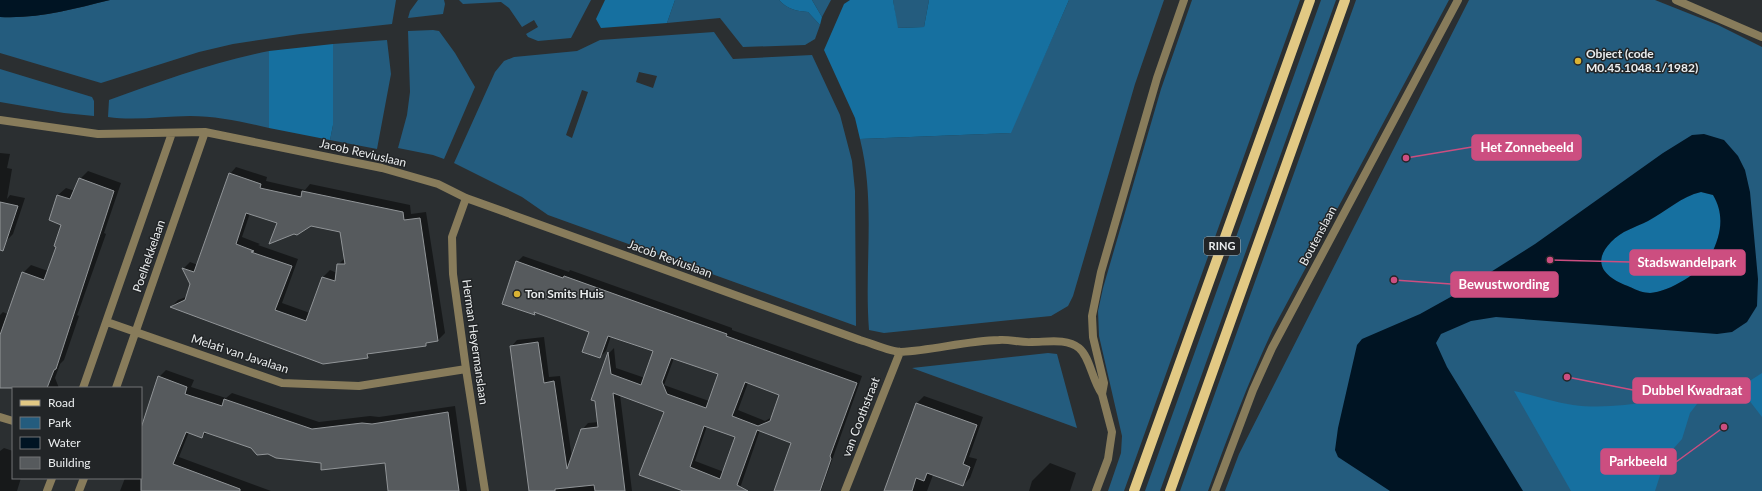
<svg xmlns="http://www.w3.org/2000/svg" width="1762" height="491" font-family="Lato,sans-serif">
<rect width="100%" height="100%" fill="#2b2f31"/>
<path fill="#245c7e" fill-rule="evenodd" d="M 110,0 L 396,0 L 392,24 L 300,34 L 233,44 L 199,52 L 101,83 L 0,53 L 0,17 C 38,19 73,9 110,0 Z
M 418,0 L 444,0 L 445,4 L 443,14 L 408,18 L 410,11 Z
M 459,0 L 591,0 L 571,38 L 538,41 L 528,37 L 526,34 L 538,27 L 534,20 L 522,27 L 509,8 L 501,2 L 463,4 Z
M 675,0 L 779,0 C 787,9 796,11 808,12 L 820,25 L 815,39 L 805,45 L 743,47 L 720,18 L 667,23 Z
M 812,0 L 831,0 L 822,17 Z
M 893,0 L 929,0 L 924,27 L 897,28 Z
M 1069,0 L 1164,0 L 1135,84 L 1073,296 L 1068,306 L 1051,316 L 884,333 L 869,330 C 864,267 876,203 860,139 L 1010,133 Z
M 1192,0 L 1300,0 L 1124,491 L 1108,491 L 1121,453 L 1122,436 L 1099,336 L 1098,311 L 1103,288 L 1161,89 Z
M 1321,0 L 1336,0 L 1160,491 L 1145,491 Z
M 1356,0 L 1449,0 L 1273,329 C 1248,382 1228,436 1208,491 L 1180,491 Z
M 1469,0 L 1655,0 L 1718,25 L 1762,47 L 1762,491 L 1225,491 L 1239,454 Z
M 433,30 L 439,31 L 455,53 L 475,87 L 444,159 L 433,155 L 398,148 L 407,115 L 410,92 L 408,31 Z
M 714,32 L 733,59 L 812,55 L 840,115 L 852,161 L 855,191 L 856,326 L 548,215 L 522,197 L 454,163 L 495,72 L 504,61 L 514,57 L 577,51 L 600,40 ZM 639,72 L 657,76 L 653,88 L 636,82 ZM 582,90 L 588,92 L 572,138 L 566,135 Z
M 387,40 L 391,74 L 377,149 L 330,140 L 333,125 L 333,44 Z
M 269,51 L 269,128 C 243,122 217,116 190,116 C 163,116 135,121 108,117 L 109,100 C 161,81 214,62 269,51 Z
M 0,69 L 92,97 L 94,101 L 94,116 L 64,113 L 0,102 Z
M 1048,353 L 1057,354 L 1077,428 L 912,368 Z"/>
<path fill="#1670a0" d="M 605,0 L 675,0 L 667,23 L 601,28 L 596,19 Z
M 779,0 L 812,0 L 822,17 L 820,25 L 808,12 C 796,11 787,9 779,0 Z
M 850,0 L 893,0 L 898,28 L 924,27 L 929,0 L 1069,0 L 1011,133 L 860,139 L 855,118 L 824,50 L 844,4 Z
M 333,44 L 333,125 L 330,140 L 269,128 L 269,51 Z
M 1701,192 L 1713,195 C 1725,215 1721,235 1711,255 C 1702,272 1669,292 1651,293 C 1644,293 1636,290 1630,287 C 1608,279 1589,265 1611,242 C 1621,231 1636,227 1648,221 C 1665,212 1682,196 1701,192 Z
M 1762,373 L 1762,417 L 1742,391 L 1745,384 Z
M 1514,391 C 1534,395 1553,402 1573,405 C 1617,411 1664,398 1707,391 L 1690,413 L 1682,439 L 1666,457 L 1655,491 L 1571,491 Z"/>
<path fill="#001423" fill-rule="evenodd" d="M 0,0 L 110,0 C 73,9 38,19 0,17 Z
M 1704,134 L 1724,140 L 1738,156 L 1745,170 L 1750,192 L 1758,279 L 1757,306 L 1747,322 L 1732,332 L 1717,334 L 1496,317 L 1471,321 L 1441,334 L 1436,343 L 1447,367 L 1523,491 L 1390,491 L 1338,457 L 1335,450 L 1338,428 L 1357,345 L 1362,339 L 1420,314 L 1456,294 L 1535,244 L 1663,153 L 1692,135 ZM 1701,192 L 1713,195 C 1725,215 1721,235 1711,255 C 1702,272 1669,292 1650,293 C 1644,293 1636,290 1630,287 C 1608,279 1589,265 1611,242 C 1621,231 1636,227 1648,221 C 1665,212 1682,196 1701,192 Z"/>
<path fill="#0007" fill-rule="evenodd" d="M 0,153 L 10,154 L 7,168 L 12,169 L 7,199 L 10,195 L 25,198 L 13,234 L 6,241 L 0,239 L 0,210 L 2,202 L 0,204 Z
M 236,167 L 267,177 L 266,181 L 305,190 L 310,184 L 410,205 L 411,214 L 426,212 L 445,333 L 438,340 L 429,341 L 426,345 L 372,352 L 367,357 L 172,306 L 178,300 L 188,296 L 192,284 L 184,268 L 190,262 L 198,265 L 230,174 ZM 250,213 L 278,223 L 311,225 L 341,231 L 345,258 L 338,265 L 337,273 L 330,270 L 323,277 L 310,313 L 282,303 L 298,259 L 258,245 L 260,244 L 242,237 Z
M 88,171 L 121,183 L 104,233 L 106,234 L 79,310 L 77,315 L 79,316 L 64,360 L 60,364 L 55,378 L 59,388 L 23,388 L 0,373 L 0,315 L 3,312 L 7,314 L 23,273 L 31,265 L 48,271 L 57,246 L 62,224 L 58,195 L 66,188 L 75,191 L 80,179 Z
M 523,256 L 569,272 L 570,270 L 696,315 L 732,328 L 732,330 L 862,376 L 821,491 L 775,491 L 793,442 L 760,430 L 739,491 L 686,491 L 665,411 L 620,395 L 632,491 L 530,491 L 511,347 L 517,340 L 544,337 L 549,377 L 560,376 L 572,458 L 582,430 L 588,423 L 599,422 L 596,400 L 593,399 L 609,353 L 614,348 L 616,368 L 645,378 L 654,351 L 611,336 L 606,351 L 600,357 L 591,331 L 537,312 L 534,314 L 517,262 ZM 674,358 L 719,374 L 709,401 L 664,385 ZM 748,383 L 780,394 L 772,417 L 765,421 L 738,410 ZM 707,426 L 736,437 L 724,472 L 695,461 Z
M 166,370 L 194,380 L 191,387 L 226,398 L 232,393 L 319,422 L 370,416 L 379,417 L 455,406 L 467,491 L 389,491 L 385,462 L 321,462 L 251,447 L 207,432 L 202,437 L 189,432 L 179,457 L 271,491 L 120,491 L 125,478 L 141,478 L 141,435 L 146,413 L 159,377 Z
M 924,396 L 983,417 L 969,457 L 977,459 L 970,478 L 963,485 L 933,475 L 927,491 L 885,491 L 916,404 Z
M 4,448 L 13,451 L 13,478 L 21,478 L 17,491 L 0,491 L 0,451 Z
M 1050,463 L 1076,473 L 1070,491 L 1029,491 L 1032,481 Z"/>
<path fill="#565a5d" stroke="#919598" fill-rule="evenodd" d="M 229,173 L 261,184 L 260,188 L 301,197 L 302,191 L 403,212 L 404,220 L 420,218 L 438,341 L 426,343 L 426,346 L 367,354 L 368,358 L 323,364 L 170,307 L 185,300 L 190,284 L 182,268 L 194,272 ZM 246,213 L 277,223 L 269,244 L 294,234 L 297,235 L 311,226 L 340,232 L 345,264 L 337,264 L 335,281 L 322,277 L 306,321 L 275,310 L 292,266 L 251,252 L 254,251 L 236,244 Z
M 79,178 L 114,191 L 56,369 L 54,370 L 47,388 L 0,388 L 0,335 L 22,272 L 44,280 L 56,247 L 54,246 L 61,225 L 49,220 L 57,195 L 70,199 Z
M 0,202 L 18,206 L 3,251 L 0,250 Z
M 516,261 L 563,278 L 564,276 L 690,321 L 727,334 L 726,336 L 857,383 L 830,456 L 831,459 L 820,491 L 774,491 L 791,443 L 757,430 L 737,485 L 748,491 L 683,491 L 639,475 L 664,412 L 613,393 L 625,491 L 595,491 L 594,485 L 555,489 L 555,491 L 529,491 L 510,346 L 538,342 L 544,383 L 554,381 L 567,469 L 581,429 L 598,427 L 595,401 L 591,400 L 608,352 L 611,374 L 641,385 L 653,351 L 608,336 L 600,358 L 582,352 L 589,332 L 534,312 L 535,315 L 502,304 ZM 671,358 L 718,374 L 706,408 L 667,394 L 662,382 ZM 745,382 L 779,395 L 770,421 L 758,426 L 732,416 ZM 704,426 L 735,437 L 720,479 L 690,467 Z
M 158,376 L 187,387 L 185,394 L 222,406 L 224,399 L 312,429 L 362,423 L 372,424 L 448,412 L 459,491 L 388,491 L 385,463 L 321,470 L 321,463 L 276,458 L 268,454 L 257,455 L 251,448 L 204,432 L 202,438 L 186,432 L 173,464 L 240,489 L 240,491 L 141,491 L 141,428 Z
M 916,403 L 977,425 L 963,464 L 970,467 L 963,486 L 927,473 L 924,481 L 916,478 L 912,491 L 884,491 Z"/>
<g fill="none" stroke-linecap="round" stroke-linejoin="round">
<path stroke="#887c5b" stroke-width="8" d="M 1676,0 L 1762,37
M 0,120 L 98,134 L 205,132 L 382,168 L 438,184 L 466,198 L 860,340 C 871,343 891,352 901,352 C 934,350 966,341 999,340 C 1010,339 1021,343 1032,342 C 1047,342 1067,338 1079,348 C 1090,357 1092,380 1102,394
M 466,198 L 452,237 L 453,274 L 466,369 L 485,491
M 107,322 L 282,383 L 359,386 L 466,369
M 83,388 L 172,133
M 116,388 L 205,132
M 0,417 L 13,421
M 47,491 L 52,478
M 79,491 L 84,478
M 845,491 L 900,352
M 1096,491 L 1108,459 L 1112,432 L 1102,394 L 1104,383 L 1093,337 L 1092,316 L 1101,272 L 1157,78 L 1184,0
M 1215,491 L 1253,390 L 1272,348 L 1458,0"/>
<path stroke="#e2c984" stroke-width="10" d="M 1134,491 L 1310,0
M 1170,491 L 1345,0"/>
</g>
<g fill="#dab333" stroke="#222527" stroke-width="1.5">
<circle cx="1578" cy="61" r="4"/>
<circle cx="517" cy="294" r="4"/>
</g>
<g text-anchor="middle" stroke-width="3" stroke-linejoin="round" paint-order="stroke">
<rect fill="#222527" stroke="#afb2b3" stroke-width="1" x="1204" y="237" width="36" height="18" rx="3"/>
<g font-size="11" font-weight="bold" fill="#ebeeef">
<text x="1222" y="250">RING</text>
</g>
<g font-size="12" font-weight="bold" fill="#ebeeef" stroke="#222527" text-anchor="start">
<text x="1586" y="58">Object (code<tspan x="1586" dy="14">M0.45.1048.1/1982)</tspan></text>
<text x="525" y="298">Ton Smits Huis</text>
</g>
<g font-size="12" fill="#ebeeef" stroke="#222527">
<text transform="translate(363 153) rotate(13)" y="4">Jacob Reviuslaan</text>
<text transform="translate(1318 236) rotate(-62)" y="4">Boutenslaan</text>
<text transform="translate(149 256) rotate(-71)" y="4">Poelhekkelaan</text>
<text transform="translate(670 259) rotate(20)" y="4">Jacob Reviuslaan</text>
<text transform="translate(475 342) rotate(82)" y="4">Herman Heyermanslaan</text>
<text transform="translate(240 354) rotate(18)" y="4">Melati van Javalaan</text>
<text transform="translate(861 417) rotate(-69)" y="4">van Coothstraat</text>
</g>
</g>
<path fill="none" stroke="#cc4e80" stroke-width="1.5" d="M1406 158L1472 147M1550 260L1630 262M1394 280L1451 284M1567 377L1633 390M1724 427L1676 462"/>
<g fill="#cc4e80" stroke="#222527" stroke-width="1.5">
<circle cx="1406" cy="158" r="4"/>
<circle cx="1550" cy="260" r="4"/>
<circle cx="1394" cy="280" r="4"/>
<circle cx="1567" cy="377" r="4"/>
<circle cx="1724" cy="427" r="4"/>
</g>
<g fill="#cc4e80" stroke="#cc4e80" stroke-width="1.5">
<rect x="1472" y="135" width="109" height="25" rx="4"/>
<rect x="1630" y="250" width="115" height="25" rx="4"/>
<rect x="1451" y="272" width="107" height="25" rx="4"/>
<rect x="1633" y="378" width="117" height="25" rx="4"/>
<rect x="1601" y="449" width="75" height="25" rx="4"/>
</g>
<g font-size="13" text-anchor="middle" font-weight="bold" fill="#fff">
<text x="1527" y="152">Het Zonnebeeld</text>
<text x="1687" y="267">Stadswandelpark</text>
<text x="1504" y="289">Bewustwording</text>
<text x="1692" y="395">Dubbel Kwadraat</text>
<text x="1638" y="466">Parkbeeld</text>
</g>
<rect x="12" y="387" width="130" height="92" fill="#222527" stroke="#727577"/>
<rect x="20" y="400" width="20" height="6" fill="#e2c984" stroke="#727577"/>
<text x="48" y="407" font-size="12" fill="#ebeeef">Road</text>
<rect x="20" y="417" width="20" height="12" fill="#245c7e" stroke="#727577"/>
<text x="48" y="427" font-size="12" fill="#ebeeef">Park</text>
<rect x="20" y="437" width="20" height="12" fill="#001423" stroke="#727577"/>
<text x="48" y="447" font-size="12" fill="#ebeeef">Water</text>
<rect x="20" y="457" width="20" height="12" fill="#565a5d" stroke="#727577"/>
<text x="48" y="467" font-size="12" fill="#ebeeef">Building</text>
</svg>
